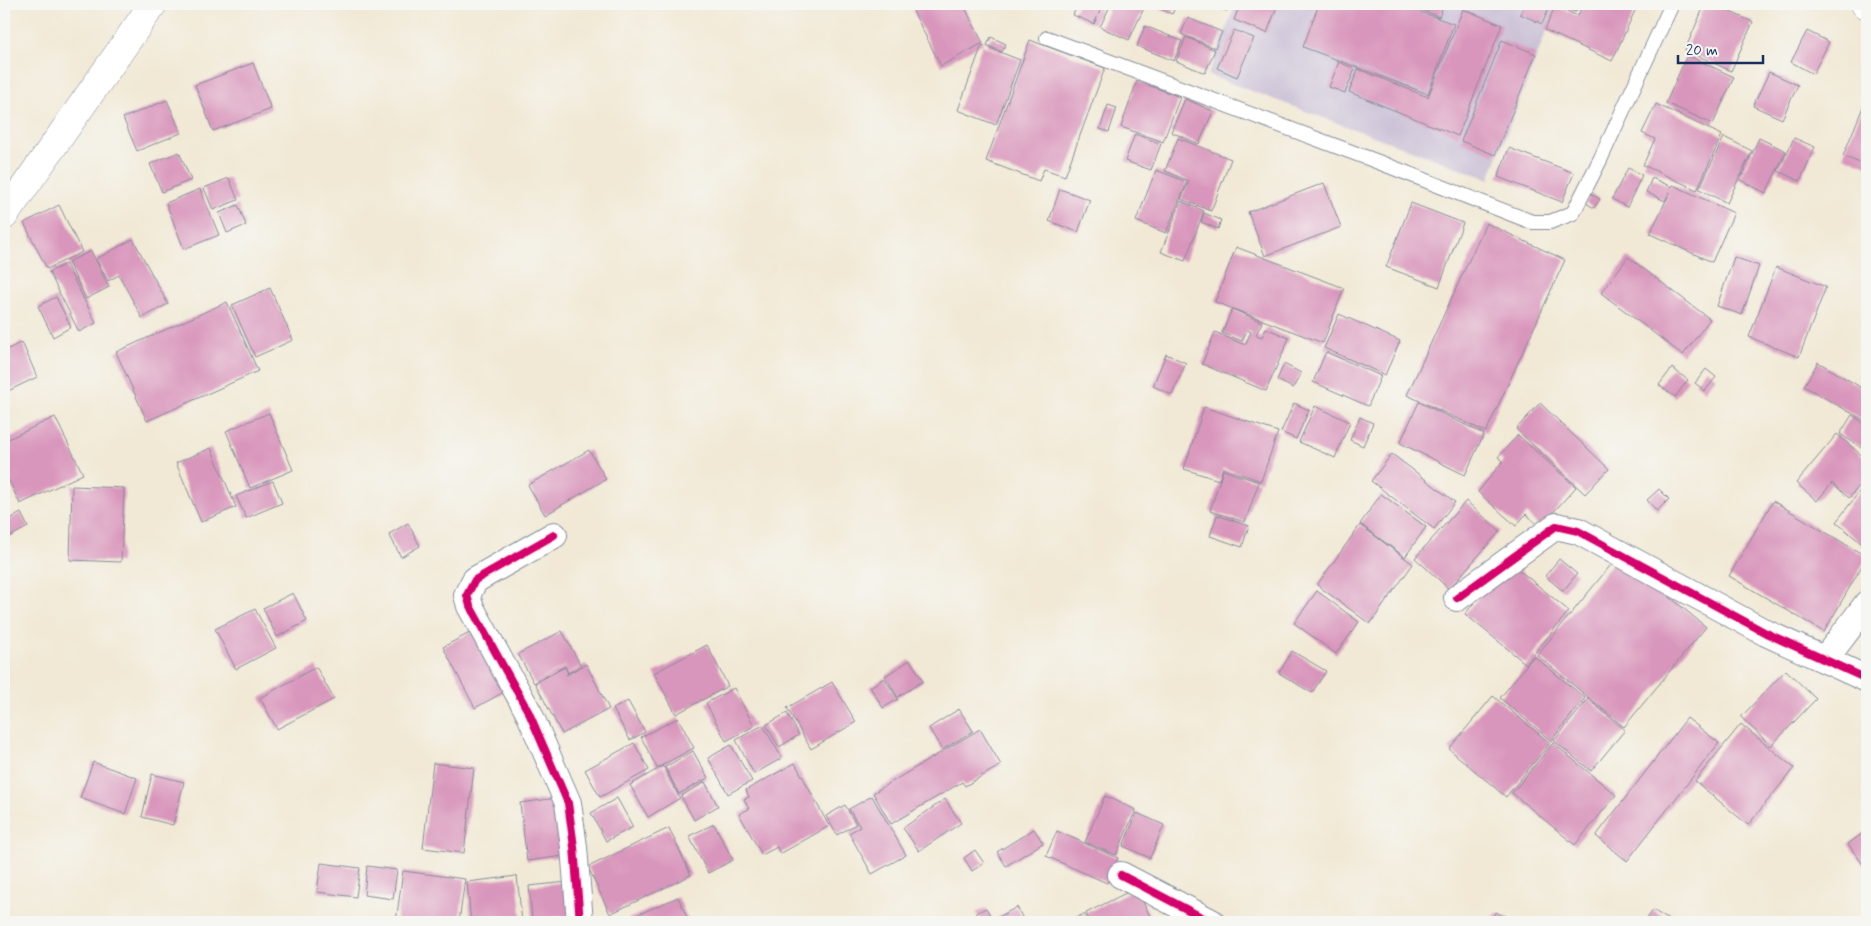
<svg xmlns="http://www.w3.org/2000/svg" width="1871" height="926" font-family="Mynerve,sans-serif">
<rect width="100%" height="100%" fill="#f6f6f2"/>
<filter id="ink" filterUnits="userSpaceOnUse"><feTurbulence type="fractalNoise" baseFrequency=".02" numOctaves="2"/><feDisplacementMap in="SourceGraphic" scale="10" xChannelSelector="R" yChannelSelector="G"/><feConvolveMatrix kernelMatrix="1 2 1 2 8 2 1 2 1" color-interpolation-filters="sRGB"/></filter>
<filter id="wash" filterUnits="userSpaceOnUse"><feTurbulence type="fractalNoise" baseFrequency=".0096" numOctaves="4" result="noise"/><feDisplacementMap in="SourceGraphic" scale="20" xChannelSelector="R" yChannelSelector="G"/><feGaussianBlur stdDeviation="1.12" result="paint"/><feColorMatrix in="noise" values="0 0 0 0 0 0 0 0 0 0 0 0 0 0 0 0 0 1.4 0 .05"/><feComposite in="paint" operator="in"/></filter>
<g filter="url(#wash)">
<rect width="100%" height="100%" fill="#f1e9d5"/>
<path fill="#cabfd6" d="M 1236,4 L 1557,4 L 1489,179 L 1208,75 Z"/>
<g id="blocks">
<path fill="#d996bc" d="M 927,4 L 963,4 L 983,43 L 941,66 L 913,11 Z
M 1078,4 L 1103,4 L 1094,24 L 1073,15 Z
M 1111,4 L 1141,4 L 1145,6 L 1129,40 L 1100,27 Z
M 1148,4 L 1177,4 L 1172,14 Z
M 1210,4 L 1229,4 L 1227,11 Z
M 1240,4 L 1278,4 L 1267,33 L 1234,20 Z
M 1319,4 L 1399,4 L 1454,24 L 1428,94 L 1303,47 Z
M 1408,4 L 1444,4 L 1439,17 Z
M 1525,4 L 1551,4 L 1542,24 L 1520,14 Z
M 1556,4 L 1575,4 L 1579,5 L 1576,12 Z
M 1579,4 L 1638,4 L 1612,61 L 1545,30 L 1555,6 L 1578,16 L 1582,5 Z
M 1705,4 L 1712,4 L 1753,22 L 1731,71 L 1685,50 Z
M 1463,9 L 1502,25 L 1458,136 L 1349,92 L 1358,69 L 1428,97 Z
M 1188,18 L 1222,32 L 1215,48 L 1181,34 Z
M 1145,26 L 1182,41 L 1174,61 L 1137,46 Z
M 1234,30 L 1254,38 L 1237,77 L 1217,68 Z
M 1807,31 L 1829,42 L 1813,74 L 1791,62 Z
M 991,37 L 1006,44 L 1002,52 L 987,45 Z
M 1186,37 L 1215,50 L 1205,73 L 1176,61 Z
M 1030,40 L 1105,68 L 1065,176 L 1044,169 L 1039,181 L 986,161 Z
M 1502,40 L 1536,54 L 1495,155 L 1461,141 Z
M 982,45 L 1020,60 L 996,125 L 958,110 Z
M 1687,55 L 1734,77 L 1713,124 L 1666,103 Z
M 1339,62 L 1355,69 L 1345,93 L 1329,87 Z
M 253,63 L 271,109 L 213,131 L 195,85 Z
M 1769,72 L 1798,85 L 1782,119 L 1753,106 Z
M 1137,81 L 1180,97 L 1163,142 L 1121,127 Z
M 1867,97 L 1867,166 L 1843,156 Z
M 1185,99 L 1213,111 L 1199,144 L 1171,132 Z
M 167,100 L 181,133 L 137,151 L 123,118 Z
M 1656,104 L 1722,135 L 1697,190 L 1643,165 L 1655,139 L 1642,133 Z
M 1108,105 L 1117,108 L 1109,132 L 1100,129 Z
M 1135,134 L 1161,144 L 1151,170 L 1125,161 Z
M 1724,137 L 1752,151 L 1727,203 L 1699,189 Z
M 1178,138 L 1231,159 L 1211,211 L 1181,199 L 1189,181 L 1165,171 Z
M 1759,138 L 1786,151 L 1766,193 L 1740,180 Z
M 1794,138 L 1815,147 L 1800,181 L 1778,171 Z
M 1509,148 L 1574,173 L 1562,202 L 1498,177 Z
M 179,152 L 191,180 L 162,192 L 150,164 Z
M 1628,168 L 1642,175 L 1627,207 L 1612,199 Z
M 1156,170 L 1187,182 L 1166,233 L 1136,221 Z
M 229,178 L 238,200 L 213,210 L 204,188 Z
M 1652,178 L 1672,187 L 1673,185 L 1734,213 L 1712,262 L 1650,234 L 1670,192 L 1665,201 L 1646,192 Z
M 1324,183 L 1341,227 L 1265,256 L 1248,212 Z
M 200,189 L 219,235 L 184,249 L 166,203 Z
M 1060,189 L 1090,200 L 1078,232 L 1049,221 Z
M 1591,194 L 1600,199 L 1594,208 L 1586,203 Z
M 1181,201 L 1204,211 L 1185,261 L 1161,252 Z
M 1411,203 L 1463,223 L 1439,287 L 1386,267 Z
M 59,205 L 82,252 L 47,269 L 24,223 Z
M 238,205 L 246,225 L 227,233 L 219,213 Z
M 1204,213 L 1221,220 L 1218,229 L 1201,222 Z
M 1486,223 L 1565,260 L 1486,432 L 1407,395 Z
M 133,239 L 168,304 L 142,318 L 119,275 L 108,281 L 96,259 Z
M 1236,247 L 1344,288 L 1323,343 L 1215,302 Z
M 91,251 L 109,287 L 86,299 L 68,262 Z
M 1628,257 L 1710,319 L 1683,355 L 1601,293 Z
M 1734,257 L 1759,266 L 1742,315 L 1717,306 Z
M 66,264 L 96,323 L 79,332 L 49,272 Z
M 1776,267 L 1826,287 L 1799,357 L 1749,337 Z
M 270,288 L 293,340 L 255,357 L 232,305 Z
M 56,297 L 71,327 L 53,337 L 38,306 Z
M 227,302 L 258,371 L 147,421 L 116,352 Z
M 1232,309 L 1262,322 L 1256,335 L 1262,337 L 1266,328 L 1289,338 L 1266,391 L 1202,364 L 1215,332 L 1245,345 L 1251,332 L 1247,330 L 1242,341 L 1222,333 Z
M 1339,314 L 1400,341 L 1385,375 L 1324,348 Z
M 22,342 L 37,377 L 4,393 L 4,351 Z
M 1326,352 L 1381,376 L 1368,406 L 1313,382 Z
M 1166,354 L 1186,363 L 1172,395 L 1153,386 Z
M 1818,362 L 1867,391 L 1867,422 L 1804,386 Z
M 1284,364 L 1301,373 L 1293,388 L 1277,380 Z
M 1672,368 L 1688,380 L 1675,397 L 1659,385 Z
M 1706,369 L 1716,377 L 1705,391 L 1695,383 Z
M 1419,402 L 1484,434 L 1465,475 L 1400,443 Z
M 1294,403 L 1309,410 L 1296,439 L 1281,432 Z
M 1540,403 L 1609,469 L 1585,494 L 1516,429 Z
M 1315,406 L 1350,422 L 1335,458 L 1299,442 Z
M 1204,407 L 1278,432 L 1261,481 L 1223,468 L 1219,480 L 1184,469 Z
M 269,413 L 293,470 L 250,488 L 226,431 Z
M 1852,415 L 1867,425 L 1867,451 L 1840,434 Z
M 55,417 L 83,474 L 20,504 L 4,470 L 4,441 Z
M 1360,417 L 1373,423 L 1363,446 L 1350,440 Z
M 1837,434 L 1867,460 L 1867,477 L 1849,498 L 1832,483 L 1817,501 L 1796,483 Z
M 1518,435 L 1576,487 L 1540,527 L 1526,514 L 1516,526 L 1478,492 L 1503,461 L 1498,457 Z
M 211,448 L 236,507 L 201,522 L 176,463 Z
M 589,450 L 606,479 L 545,515 L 528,485 Z
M 1392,454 L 1455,502 L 1434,529 L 1371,481 Z
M 1223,470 L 1259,482 L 1245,522 L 1210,511 Z
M 273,481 L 282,503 L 246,518 L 236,496 Z
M 1867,482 L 1867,548 L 1836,522 Z
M 72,486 L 124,488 L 121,562 L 70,560 Z
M 1659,489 L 1669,499 L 1657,511 L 1647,500 Z
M 1381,494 L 1426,527 L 1405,557 L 1360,524 Z
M 1466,501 L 1500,531 L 1449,589 L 1415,558 Z
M 1773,501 L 1867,557 L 1824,632 L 1729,576 Z
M 21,513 L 28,527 L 7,538 L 4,532 L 4,522 Z
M 1217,515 L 1249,526 L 1242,547 L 1210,536 Z
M 408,523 L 420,546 L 401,557 L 389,534 Z
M 1360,525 L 1413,564 L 1370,624 L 1317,585 Z
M 1619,555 L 1706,627 L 1624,727 L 1537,655 Z
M 1559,559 L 1577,574 L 1563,591 L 1545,576 Z
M 1508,561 L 1569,611 L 1526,664 L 1465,614 Z
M 1317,591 L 1359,622 L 1336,654 L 1294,623 Z
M 293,593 L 307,621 L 277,637 L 263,608 Z
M 255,609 L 276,648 L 236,669 L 215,629 Z
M 479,628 L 511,688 L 475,708 L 443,647 Z
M 562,631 L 581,666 L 568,673 L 565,666 L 534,683 L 518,654 Z
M 707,645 L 728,686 L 676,714 L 654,673 Z
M 1292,651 L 1326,671 L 1312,693 L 1279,673 Z
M 1534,656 L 1585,698 L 1551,741 L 1500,698 Z
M 910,660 L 923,681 L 898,697 L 885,676 Z
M 586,664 L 609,709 L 562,734 L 535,683 L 565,667 L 568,673 L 566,675 Z
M 316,667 L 334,699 L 277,729 L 260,698 Z
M 1786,670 L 1816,699 L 1771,746 L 1741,717 Z
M 884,678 L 898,699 L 883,708 L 870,687 Z
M 832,682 L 856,722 L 811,749 L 787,708 Z
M 734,688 L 754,726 L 726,741 L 706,703 Z
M 1493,696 L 1550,743 L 1506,797 L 1449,749 Z
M 1588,699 L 1625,730 L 1591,771 L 1554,741 Z
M 628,701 L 645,732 L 630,740 L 613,709 Z
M 959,709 L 973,731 L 942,750 L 929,728 Z
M 787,713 L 799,735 L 779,747 L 766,725 Z
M 678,718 L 694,748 L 657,768 L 641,737 Z
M 1687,718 L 1719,743 L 1627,861 L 1596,836 Z
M 1741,724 L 1794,768 L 1748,825 L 1695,781 Z
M 763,725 L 782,758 L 754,774 L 736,740 Z
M 980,729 L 1001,765 L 965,786 L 962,782 L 891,824 L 873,793 Z
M 634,743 L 649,770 L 600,797 L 585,770 Z
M 1553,743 L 1616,795 L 1575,845 L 1512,793 Z
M 731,745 L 752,781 L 728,794 L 708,758 Z
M 693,751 L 708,778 L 679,794 L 665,767 Z
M 93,762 L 137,778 L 125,814 L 80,798 Z
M 433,763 L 474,768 L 464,853 L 423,848 Z
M 795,763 L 829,826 L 780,854 L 777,847 L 762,855 L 739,814 L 749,809 L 744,799 L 749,797 L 746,790 Z
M 663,766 L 680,798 L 648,817 L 630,785 Z
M 152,774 L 184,782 L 173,825 L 142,817 Z
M 705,782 L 718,806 L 694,820 L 681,796 Z
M 872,796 L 906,855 L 872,874 L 849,833 L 860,827 L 849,809 Z
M 1105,796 L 1136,810 L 1116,855 L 1085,842 Z
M 564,797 L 571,855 L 527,861 L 520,803 Z
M 617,798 L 633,827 L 606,841 L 591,813 Z
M 945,799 L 961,823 L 919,851 L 903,828 Z
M 845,805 L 856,824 L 837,835 L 826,816 Z
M 1137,813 L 1164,825 L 1150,858 L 1123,846 Z
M 714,824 L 733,860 L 708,873 L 689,836 Z
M 669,828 L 691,875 L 610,914 L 588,867 Z
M 1034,829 L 1043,843 L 1006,866 L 997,852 Z
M 1867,830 L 1867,870 L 1848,844 Z
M 1057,831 L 1118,858 L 1107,883 L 1046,856 Z
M 975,850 L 984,863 L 972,871 L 964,858 Z
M 321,863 L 360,868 L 356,897 L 317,892 Z
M 367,866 L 397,870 L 393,899 L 364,895 Z
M 403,871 L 465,879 L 459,922 L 396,922 Z
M 517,876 L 522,922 L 471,922 L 467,882 Z
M 568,882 L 571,916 L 532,919 L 529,886 Z
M 1136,888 L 1153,922 L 1090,922 L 1086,913 Z
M 678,897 L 689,922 L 629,922 L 628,919 Z
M 1017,907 L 1024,921 L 1022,922 L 982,922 L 976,913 L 986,908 L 993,920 Z
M 1653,910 L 1672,922 L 1645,922 Z
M 1496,912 L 1515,922 L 1490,922 Z
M 1084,914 L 1089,922 L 1067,922 Z"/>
</g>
</g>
<g filter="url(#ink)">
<use href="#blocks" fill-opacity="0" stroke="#868c9a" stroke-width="1"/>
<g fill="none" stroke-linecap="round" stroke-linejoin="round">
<defs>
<path id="service" d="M 1047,38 L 1381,163 L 1532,222 L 1550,222 L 1573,213 L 1600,160 L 1672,4"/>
<path id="minor" d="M 554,535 L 475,580 L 467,595 L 470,606 L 529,713 L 568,803 L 574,847 L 580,922
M 1457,598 L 1556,526 L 1578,531 L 1766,633 L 1867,679
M 1825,659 L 1867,604
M 1121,875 L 1211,922"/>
<path id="tertiary" d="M 1865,4 L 1867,5"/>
<path id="secondary" d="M 4,216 L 153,4"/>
</defs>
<use href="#service" stroke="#868c9a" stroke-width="16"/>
<use href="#minor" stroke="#868c9a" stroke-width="28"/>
<use href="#tertiary" stroke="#868c9a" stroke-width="29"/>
<use href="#secondary" stroke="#868c9a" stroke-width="29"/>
<use href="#service" stroke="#fff" stroke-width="14"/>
<use href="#minor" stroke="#fff" stroke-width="26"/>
<use href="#tertiary" stroke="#fff" stroke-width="28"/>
<use href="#secondary" stroke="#fff" stroke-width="28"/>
<defs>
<path id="cycleway" d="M 554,535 L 475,580 L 467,595 L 470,606 L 529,713 L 568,803 L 574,847 L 580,922
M 1457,598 L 1556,526 L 1578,531 L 1766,633 L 1867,679
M 1121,875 L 1211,922"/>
</defs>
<use href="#cycleway" stroke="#f6f6f2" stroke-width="11"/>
<use href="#cycleway" stroke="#d6006c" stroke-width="8"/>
</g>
</g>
<rect width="1871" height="926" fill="none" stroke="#f6f6f2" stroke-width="20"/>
<path d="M1678 55v8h85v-8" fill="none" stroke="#1b2f5e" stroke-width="2.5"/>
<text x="1686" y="55" font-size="15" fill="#1b2f5e" stroke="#f6f6f2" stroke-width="4" paint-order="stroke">20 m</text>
</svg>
